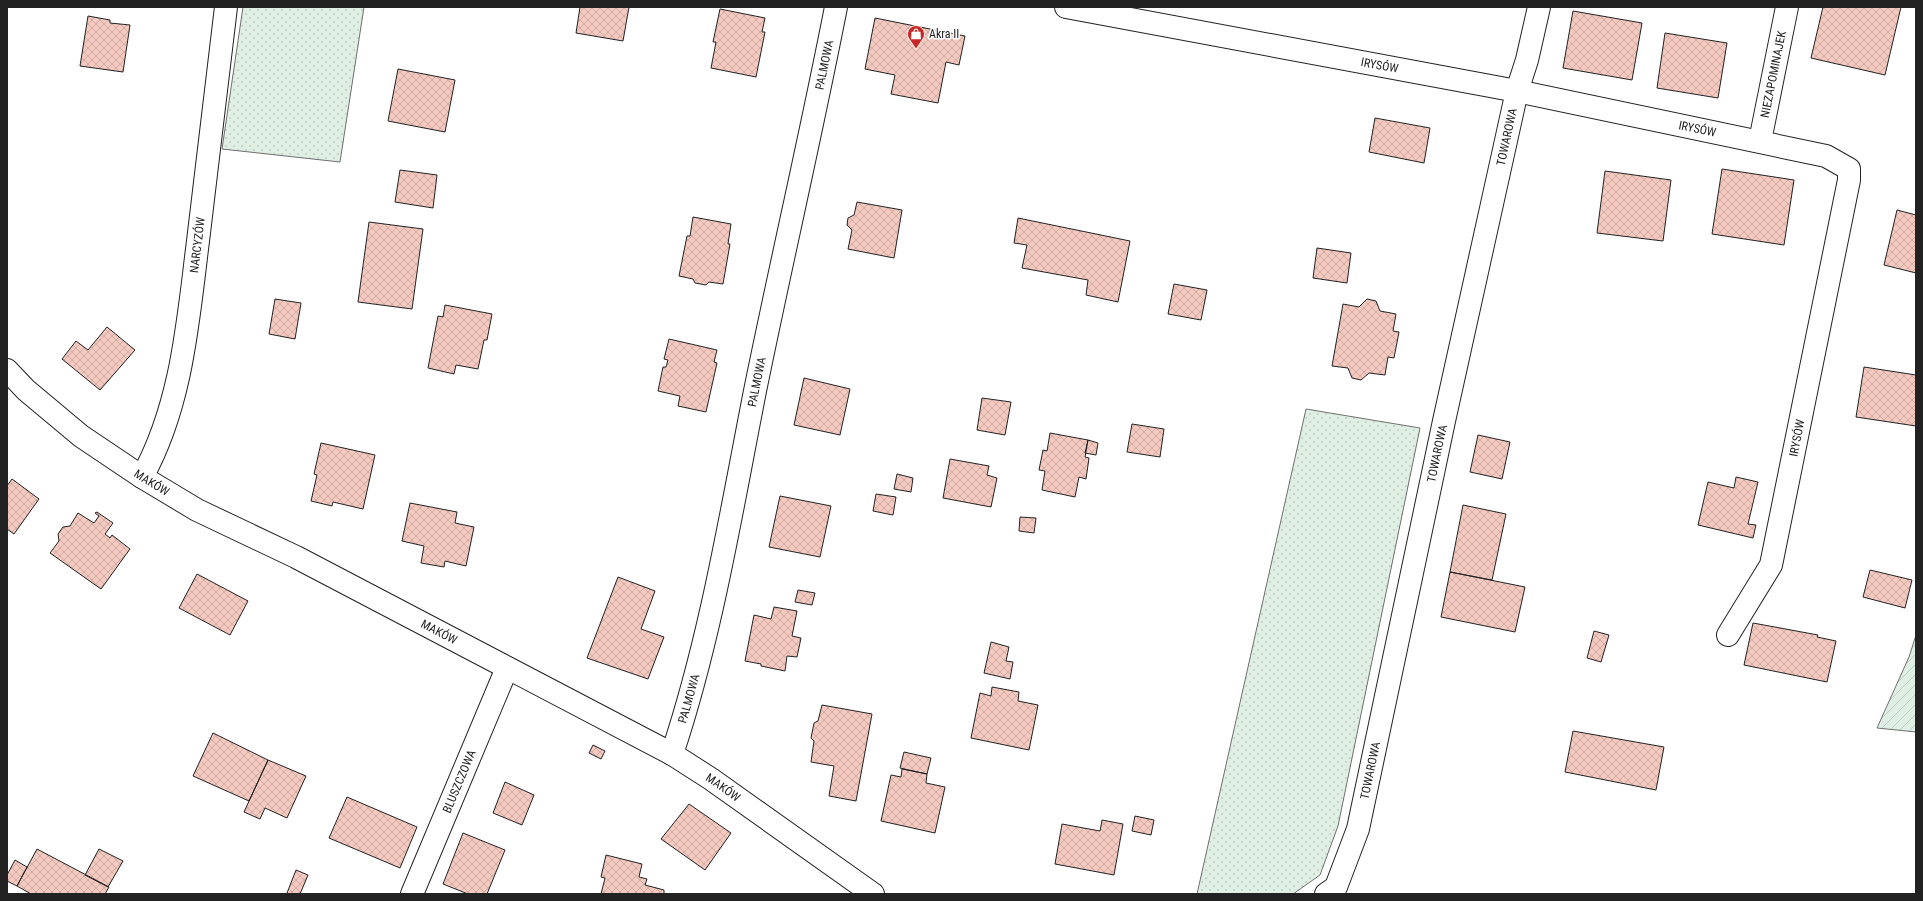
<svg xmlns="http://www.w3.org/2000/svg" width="1923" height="901" font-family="'Roboto Condensed',sans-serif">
<defs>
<pattern id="grass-dots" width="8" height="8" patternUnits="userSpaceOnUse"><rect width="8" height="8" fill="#e0efe3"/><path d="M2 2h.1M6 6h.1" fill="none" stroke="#c0cdc2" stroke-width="1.8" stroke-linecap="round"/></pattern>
<pattern id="garden-furrows" width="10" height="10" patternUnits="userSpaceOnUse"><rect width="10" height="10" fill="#e0efe3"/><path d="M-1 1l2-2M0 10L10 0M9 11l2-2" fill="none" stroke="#c0cdc2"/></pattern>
<pattern id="building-cross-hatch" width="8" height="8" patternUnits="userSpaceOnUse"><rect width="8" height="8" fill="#f3c9c0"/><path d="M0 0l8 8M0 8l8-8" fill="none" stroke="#d0aca5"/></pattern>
</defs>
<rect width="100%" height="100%" fill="#fff"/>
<path fill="url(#grass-dots)" stroke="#6f6f6f" d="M 243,7 L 364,7 L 340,162 L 222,149 Z
M 1306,409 L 1420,428 L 1338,826 L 1320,875 L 1293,894 L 1197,894 Z"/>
<path fill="url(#garden-furrows)" stroke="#6f6f6f" d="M 1916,635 L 1916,732 L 1877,728 L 1909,657 Z"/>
<path fill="url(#building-cross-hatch)" stroke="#222" d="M 580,7 L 629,7 L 623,41 L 576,33 Z
M 1823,7 L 1901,7 L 1885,75 L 1811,58 Z
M 720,9 L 765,18 L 762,32 L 765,32 L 756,77 L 711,68 L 716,42 L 713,42 Z
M 1573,11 L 1642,23 L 1632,80 L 1563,68 Z
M 88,16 L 110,20 L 110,23 L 130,25 L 123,72 L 80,66 Z
M 875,18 L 965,36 L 959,65 L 946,62 L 938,103 L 891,94 L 895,75 L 865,69 Z
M 1665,33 L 1727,43 L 1718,98 L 1657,88 Z
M 398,69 L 455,80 L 445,132 L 388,121 Z
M 1375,118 L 1430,128 L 1424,163 L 1369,152 Z
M 1722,169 L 1794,180 L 1784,245 L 1712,234 Z
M 400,170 L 437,175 L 433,208 L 395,202 Z
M 1605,171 L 1671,180 L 1663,241 L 1597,233 Z
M 857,202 L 902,210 L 894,258 L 848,249 L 852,230 L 847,225 L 848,218 L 854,215 Z
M 1897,210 L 1916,215 L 1916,273 L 1884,265 Z
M 693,217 L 731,224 L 728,244 L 730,244 L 723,284 L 709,282 L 706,285 L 695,283 L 693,279 L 679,276 L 687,236 L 690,236 Z
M 1018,218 L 1130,241 L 1118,302 L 1086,295 L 1088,280 L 1022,268 L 1027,245 L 1014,243 Z
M 369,222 L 423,229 L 412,309 L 358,302 Z
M 1317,248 L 1351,253 L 1347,283 L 1313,278 Z
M 1174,284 L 1207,290 L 1201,320 L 1168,314 Z
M 275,299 L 301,303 L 295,339 L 269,334 Z
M 1367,299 L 1376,301 L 1380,311 L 1396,314 L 1393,331 L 1399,332 L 1394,358 L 1388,357 L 1385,375 L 1369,373 L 1361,380 L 1352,378 L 1348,368 L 1332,366 L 1343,304 L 1359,307 Z
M 445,305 L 492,314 L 487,340 L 484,340 L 478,369 L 456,365 L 454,374 L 428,368 L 438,316 L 443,317 Z
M 107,327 L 135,350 L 100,390 L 62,359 L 76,341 L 88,350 Z
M 669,339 L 717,350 L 714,362 L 717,363 L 706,412 L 678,406 L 680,396 L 658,391 L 663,367 L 666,367 L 668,360 L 664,359 Z
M 1864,367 L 1916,375 L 1916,426 L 1856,417 Z
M 804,378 L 850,389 L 840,435 L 794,425 Z
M 982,398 L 1011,402 L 1005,435 L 977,430 Z
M 1132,424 L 1164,429 L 1160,457 L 1127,452 Z
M 1050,433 L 1088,440 L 1085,457 L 1089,458 L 1086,479 L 1079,477 L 1075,497 L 1042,490 L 1045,471 L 1039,470 L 1043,450 L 1047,451 Z
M 1478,435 L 1510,442 L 1502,479 L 1470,472 Z
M 1088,440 L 1098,443 L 1096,455 L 1085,453 Z
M 321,443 L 375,455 L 363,509 L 333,502 L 332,506 L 311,501 L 317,475 L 314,474 Z
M 950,459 L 989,466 L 987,475 L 997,478 L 991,507 L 943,498 Z
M 897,474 L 913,478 L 911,492 L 894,489 Z
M 1736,477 L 1758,482 L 1748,524 L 1756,525 L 1753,538 L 1698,525 L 1708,482 L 1734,488 Z
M 12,479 L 39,499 L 14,534 L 7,529 L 7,486 Z
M 876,494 L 896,497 L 893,515 L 873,511 Z
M 780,496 L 831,506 L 820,557 L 769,547 Z
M 410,503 L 457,512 L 455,523 L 474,527 L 466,566 L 445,561 L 444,567 L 421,563 L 424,546 L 402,541 Z
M 1463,505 L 1506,514 L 1492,580 L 1450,572 Z
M 97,512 L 113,523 L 105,534 L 110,538 L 112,535 L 130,549 L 101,589 L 50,553 L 59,541 L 58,534 L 63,527 L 70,526 L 78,513 L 94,523 L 99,516 L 95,513 Z
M 1020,517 L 1036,518 L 1034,533 L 1019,531 Z
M 1870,570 L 1912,580 L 1905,608 L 1863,597 Z
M 1450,572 L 1525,587 L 1515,632 L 1441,617 Z
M 197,574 L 248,601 L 230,635 L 179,608 Z
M 618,577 L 655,591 L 641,629 L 664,637 L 648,679 L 587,658 Z
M 798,590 L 815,593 L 812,605 L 795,602 Z
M 774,607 L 797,611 L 792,636 L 801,638 L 797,657 L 787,656 L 785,671 L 761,666 L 761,664 L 745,661 L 754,615 L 771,619 Z
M 1753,623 L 1818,635 L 1817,637 L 1836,641 L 1827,682 L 1744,665 Z
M 1594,631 L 1609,635 L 1601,662 L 1587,658 Z
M 991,642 L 1009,647 L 1006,661 L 1013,662 L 1010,679 L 984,673 Z
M 992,687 L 1019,692 L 1018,701 L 1038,705 L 1029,750 L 971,738 L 980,693 L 991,696 Z
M 822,705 L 872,714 L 856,801 L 829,796 L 834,766 L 811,762 L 814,741 L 811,738 L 814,723 L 818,721 Z
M 1573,731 L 1664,747 L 1656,790 L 1565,772 Z
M 213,733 L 268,760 L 249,801 L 193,776 Z
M 593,745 L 605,751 L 601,759 L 589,753 Z
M 904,752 L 931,758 L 927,774 L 900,768 Z
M 268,760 L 306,776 L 287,818 L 265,808 L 260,819 L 244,812 Z
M 902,769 L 927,774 L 926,783 L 945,787 L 935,833 L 881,821 L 891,775 L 901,777 Z
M 505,782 L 534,795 L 522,825 L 493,813 Z
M 347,797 L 417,827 L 400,868 L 329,838 Z
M 689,804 L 731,833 L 705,870 L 661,839 Z
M 1135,816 L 1154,820 L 1151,835 L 1132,831 Z
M 1102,820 L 1123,824 L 1114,875 L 1055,864 L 1062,824 L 1100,831 Z
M 463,833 L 505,850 L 487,894 L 468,894 L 443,884 Z
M 37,849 L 109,887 L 105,894 L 31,894 L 17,886 Z
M 99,849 L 123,861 L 108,887 L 85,875 Z
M 606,855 L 642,864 L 639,877 L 647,879 L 645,885 L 664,890 L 664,894 L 601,894 L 605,878 L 601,877 Z
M 15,860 L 27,867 L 17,886 L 7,881 L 7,875 Z
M 296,870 L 308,875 L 300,894 L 290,894 L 287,893 Z"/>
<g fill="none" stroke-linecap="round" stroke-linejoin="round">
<defs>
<g id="street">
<path id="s1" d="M 1066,7 L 1517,91 L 1826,156 L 1849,169 L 1849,180 L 1771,565 L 1728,635"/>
<path id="s2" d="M 1760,141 L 1787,7"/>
<path id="s3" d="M 7,370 L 26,390 L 81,436 L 142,477 L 197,510 L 296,557 L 672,754 L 711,779 L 873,894"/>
<path id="s4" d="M 142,477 C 182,405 188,321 198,241 C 207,163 216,85 226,7"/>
<path id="s5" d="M 672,754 C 711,637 731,513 755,391 C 781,263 811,135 836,7"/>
<path id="s6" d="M 412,894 L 507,668"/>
<path id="s7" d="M 1326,894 L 1336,887 L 1358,829 L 1444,421 L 1517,91 L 1527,60 L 1539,7"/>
</g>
</defs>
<use href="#street" stroke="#222" stroke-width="24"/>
<use href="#street" stroke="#fff" stroke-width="22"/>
</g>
<defs>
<symbol id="shop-pin" viewBox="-11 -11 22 30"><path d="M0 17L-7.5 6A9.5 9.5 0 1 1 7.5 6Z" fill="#c62828" stroke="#fff"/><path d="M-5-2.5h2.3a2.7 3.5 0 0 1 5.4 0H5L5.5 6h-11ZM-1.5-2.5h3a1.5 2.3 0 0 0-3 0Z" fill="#fff"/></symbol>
</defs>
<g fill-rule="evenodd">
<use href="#shop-pin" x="906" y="24" width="20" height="27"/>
</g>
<g text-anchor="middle" stroke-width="3" stroke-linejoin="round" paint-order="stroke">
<g font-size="12" fill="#222" stroke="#fff" text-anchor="start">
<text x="929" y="38">Akra II</text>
</g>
<g font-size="12" fill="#222" stroke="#fff">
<text dy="4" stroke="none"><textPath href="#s5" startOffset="706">PALMOWA</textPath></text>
<text dy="4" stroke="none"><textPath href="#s1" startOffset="319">IRYSÓW</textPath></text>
<text dy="4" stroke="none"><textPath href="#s2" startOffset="68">NIEZAPOMINAJEK</textPath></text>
<text dy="4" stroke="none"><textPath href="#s1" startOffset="643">IRYSÓW</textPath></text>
<text dy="4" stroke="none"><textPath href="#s7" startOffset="782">TOWAROWA</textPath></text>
<text dy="4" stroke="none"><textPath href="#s4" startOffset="240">NARCYZÓW</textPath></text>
<text dy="4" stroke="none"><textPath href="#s5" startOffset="382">PALMOWA</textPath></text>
<text transform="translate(1797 438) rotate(-79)" y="4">IRYSÓW</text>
<text dy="4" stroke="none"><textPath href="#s7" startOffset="458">TOWAROWA</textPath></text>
<text dy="4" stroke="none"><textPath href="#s3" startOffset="184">MAKÓW</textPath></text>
<text dy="4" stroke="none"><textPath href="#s3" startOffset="508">MAKÓW</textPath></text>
<text dy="4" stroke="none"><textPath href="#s5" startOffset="58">PALMOWA</textPath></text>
<text dy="4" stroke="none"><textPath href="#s7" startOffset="134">TOWAROWA</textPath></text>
<text dy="4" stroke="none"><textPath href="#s6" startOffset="122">BLUSZCZOWA</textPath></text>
<text dy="4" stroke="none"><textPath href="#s3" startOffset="832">MAKÓW</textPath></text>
</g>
</g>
<rect width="1923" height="901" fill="none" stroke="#222222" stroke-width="16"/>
</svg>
